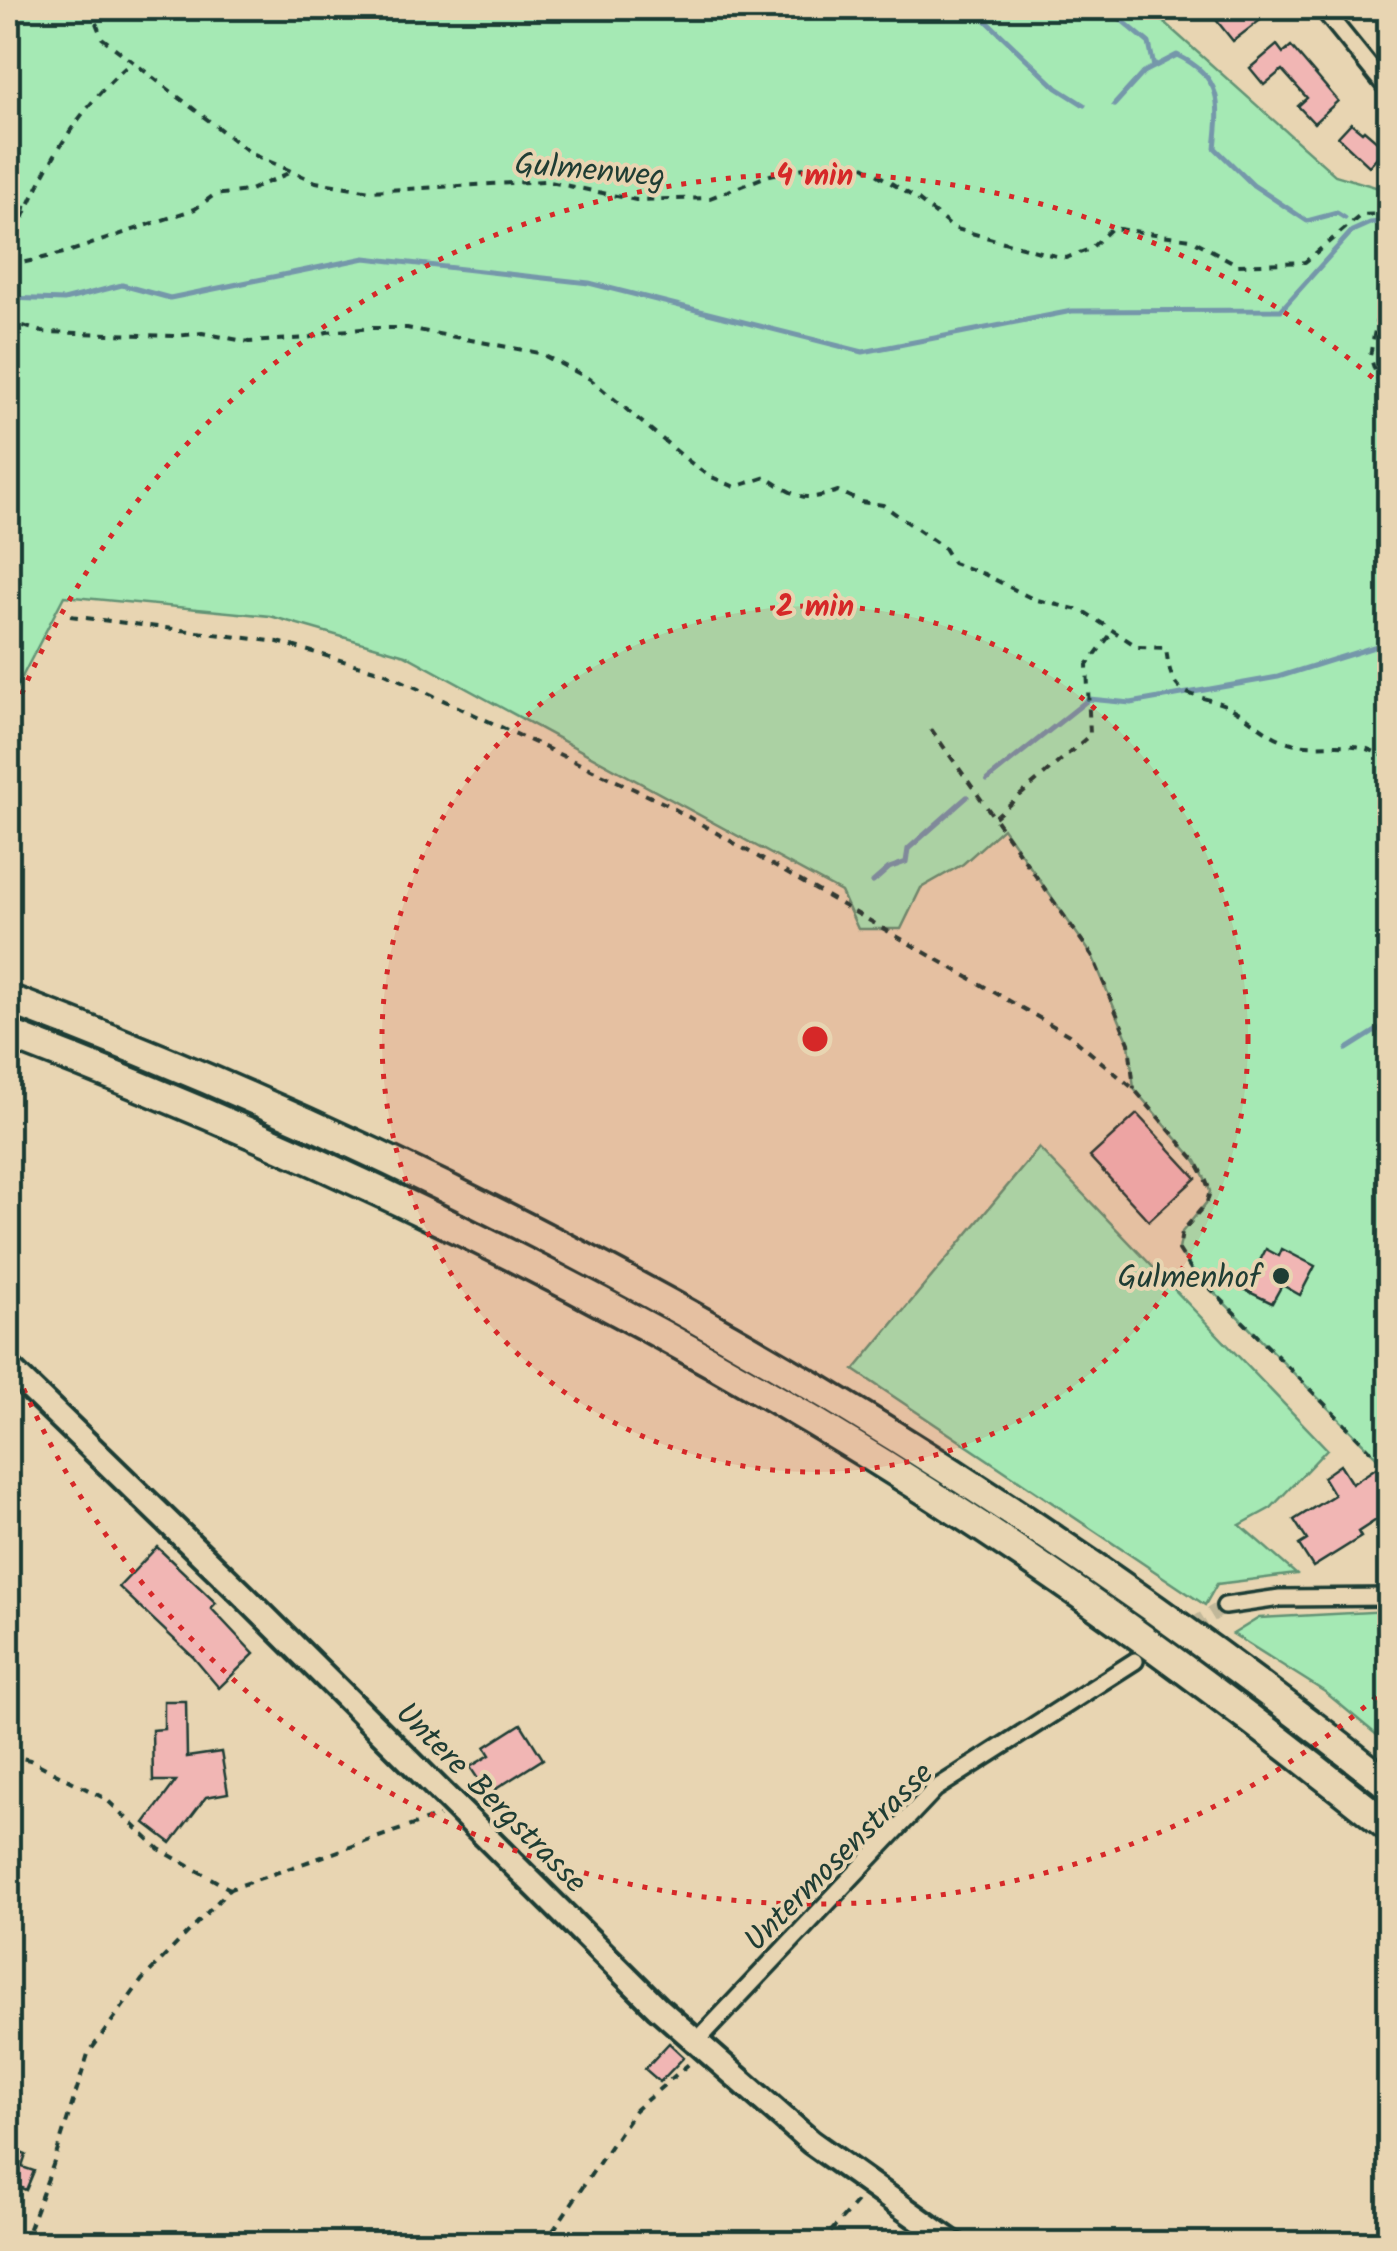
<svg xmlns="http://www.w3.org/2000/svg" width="1397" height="2251" font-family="Kalam,sans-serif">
<rect width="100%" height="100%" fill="#e8d5b2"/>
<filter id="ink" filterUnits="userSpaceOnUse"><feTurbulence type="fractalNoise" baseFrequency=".01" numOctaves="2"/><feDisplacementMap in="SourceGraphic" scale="20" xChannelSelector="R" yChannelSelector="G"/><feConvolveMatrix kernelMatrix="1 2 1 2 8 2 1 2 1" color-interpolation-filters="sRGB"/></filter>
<g filter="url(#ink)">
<path fill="#a5e9b4" stroke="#629374" stroke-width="2.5" d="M 8,8 L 1148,8 L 1335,175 L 1389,191 L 1389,1470 L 1191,1269 L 1179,1250 L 1182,1232 L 1207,1202 L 1210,1191 L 1204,1176 L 1196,1161 L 1134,1089 L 1129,1043 L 1092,955 L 1003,828 L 963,864 L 921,888 L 901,929 L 858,929 L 841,892 L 405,655 L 270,616 L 64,596 L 8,704 Z
M 1039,1148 L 1327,1449 L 1271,1508 L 1240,1525 L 1296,1574 L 1217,1584 L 1205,1605 L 854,1370 Z
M 1389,1611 L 1389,1745 L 1325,1692 L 1233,1634 L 1259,1618 Z"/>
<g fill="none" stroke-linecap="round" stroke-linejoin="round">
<path stroke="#7597aa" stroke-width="5" d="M 973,8 L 1057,88 L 1084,105
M 1090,8 L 1118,17 L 1149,43 L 1154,67
M 1114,105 L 1144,72 L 1177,55 C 1223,77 1220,104 1215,148 L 1253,185 L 1307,221 L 1337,213 L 1345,218
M 8,298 L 64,300 L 122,285 L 170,298 L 365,258 L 589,283 L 863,352 L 1072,311 L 1281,310 L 1352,231 L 1370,223 L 1390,221
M 987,780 L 1089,699 L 1131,703 L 1278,677 L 1390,642
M 873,882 L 889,868 L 906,862 L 908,849 L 967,797
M 1347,1049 L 1390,1022"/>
</g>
<path fill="#f1b6b4" stroke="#1f3d34" stroke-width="2.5" d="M 1235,8 L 1276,8 L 1233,41 L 1217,21 Z
M 1277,45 L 1283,53 L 1291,46 L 1338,101 L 1314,123 L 1298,106 L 1307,98 L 1282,70 L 1264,85 L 1250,68 Z
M 1351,123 L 1362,132 L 1364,130 L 1385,148 L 1369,166 L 1338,137 Z
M 1137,1114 L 1196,1178 L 1149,1221 L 1090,1157 Z
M 1266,1249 L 1279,1256 L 1282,1249 L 1315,1266 L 1300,1295 L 1282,1285 L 1272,1303 L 1245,1290 Z
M 1340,1465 L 1352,1484 L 1376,1468 L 1390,1488 L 1390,1511 L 1358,1532 L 1361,1537 L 1313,1567 L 1299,1545 L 1307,1540 L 1294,1520 L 1334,1495 L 1323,1477 Z
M 157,1547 L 216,1603 L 211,1608 L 254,1654 L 219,1688 L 193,1657 L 119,1587 Z
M 164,1701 L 186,1701 L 187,1757 L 221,1752 L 228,1793 L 206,1797 L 171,1843 L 145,1823 L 176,1781 L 153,1781 L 152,1730 L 164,1729 Z
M 521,1724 L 543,1759 L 488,1794 L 470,1767 L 490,1755 L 485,1747 Z
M 669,2043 L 684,2057 L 660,2082 L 645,2069 Z
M 8,2148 L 26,2155 L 22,2167 L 34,2171 L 26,2190 L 14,2185 L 8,2200 Z"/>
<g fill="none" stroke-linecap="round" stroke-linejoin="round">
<path stroke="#c0b799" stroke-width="15" stroke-dasharray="15 8" stroke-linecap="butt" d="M 1152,1651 L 1225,1606"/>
<defs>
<path id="minor" d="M 1322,8 L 1390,92
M 1225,1606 L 1280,1598 L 1390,1597
M 696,2042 L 935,1789 L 1135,1661"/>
<path id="secondary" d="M 8,1367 L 241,1593 L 658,2008 L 811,2142 L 954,2244"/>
<path id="motorway" d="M 8,999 C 514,1190 965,1449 1390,1786
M 8,1034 C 363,1170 706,1340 1022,1554 C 1149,1640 1270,1732 1390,1828"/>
</defs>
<use href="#minor" stroke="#1f3d34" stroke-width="22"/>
<use href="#secondary" stroke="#1f3d34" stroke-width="30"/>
<use href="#motorway" stroke="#1f3d34" stroke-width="35"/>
<path stroke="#1f3d34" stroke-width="4" stroke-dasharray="8 8" stroke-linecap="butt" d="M 90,8 L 102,38 L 252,154 L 316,182 L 371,191 L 545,181 L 636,200 L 710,198 L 770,175 L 828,163 L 862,165 L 917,199 L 953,228 L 1047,254 L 1066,258 L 1090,249 L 1112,228 L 1191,239 L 1238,265 L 1305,262 L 1361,215 L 1390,214
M 8,205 L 27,208
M 1390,253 L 1370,356 L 1390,415
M 10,264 C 17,245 20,223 29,205 C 54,150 86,101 132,62
M 9,266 L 68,252 L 195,209 L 214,195 L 248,191 L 291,172
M 8,321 L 42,332 L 177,336 L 202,333 L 249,342 L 308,338 L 327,332 L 372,328 L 407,328 L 539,353 L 590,379 L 686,459 L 707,475 L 735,487 L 766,477 C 798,497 802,503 838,491 L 861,502 L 883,505 L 944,548 L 953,563 L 984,574 L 1033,599 L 1083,611 L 1138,647 L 1166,648 C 1172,701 1186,690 1225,705 C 1246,714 1263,733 1285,741 C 1307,749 1331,743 1354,746 C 1368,747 1377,754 1390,758
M 70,616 L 278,642 L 385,673 L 666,804 L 1069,1035 L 1134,1089 L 1196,1161 L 1204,1176 L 1210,1191 L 1207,1202 L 1182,1232 L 1179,1250 L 1191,1269 L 1390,1470
M 931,729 L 1092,955 L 1129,1043 L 1134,1089
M 995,817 L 1090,735 L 1087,665 L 1111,634
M 8,1755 L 30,1760 L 106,1799 L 159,1849 L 230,1889
M 23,2244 L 53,2165 L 88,2054 L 142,1980 L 230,1889 L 439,1816
M 544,2244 L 635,2110 L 691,2062
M 820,2244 L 860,2198"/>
<use href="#minor" stroke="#e8d5b2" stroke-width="15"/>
<use href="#secondary" stroke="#e8d5b2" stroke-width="22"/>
<use href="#motorway" stroke="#e8d5b2" stroke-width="28"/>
</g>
</g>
<circle cx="815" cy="1039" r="433" fill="#d62828" fill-opacity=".12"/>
<g fill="none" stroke="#d62828" stroke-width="5" stroke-dasharray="5 10">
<circle cx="815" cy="1039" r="433"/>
<path d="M1388 1687A865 865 0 0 1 10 1356M10 722A865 865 0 0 1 1388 391"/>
</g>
<circle fill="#1f3d34" stroke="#e8d5b2" stroke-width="4" cx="1281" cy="1276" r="10"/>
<g text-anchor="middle" stroke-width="8" stroke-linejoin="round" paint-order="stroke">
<g font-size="32" fill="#1f3d34" stroke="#e8d5b2">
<text transform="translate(590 169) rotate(5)" y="11">Gulmenweg</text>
<text transform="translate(492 1797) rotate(45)" y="11">Untere Bergstrasse</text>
<text transform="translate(838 1856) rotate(-45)" y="11">Untermosenstrasse</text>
</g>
<g font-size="32" fill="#1f3d34" stroke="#e8d5b2" text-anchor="end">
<text x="1261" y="1287">Gulmenhof</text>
</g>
</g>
<circle cx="815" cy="1039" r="15" fill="#d62828" stroke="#e8d5b2" stroke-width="5"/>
<g font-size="30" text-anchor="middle" font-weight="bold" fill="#d62828" stroke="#e8d5b2" stroke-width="8" stroke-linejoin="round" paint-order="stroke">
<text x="815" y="185">4 min</text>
<text x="815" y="616">2 min</text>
</g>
<rect width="1397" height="2251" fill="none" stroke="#e8d5b2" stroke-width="40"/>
<rect x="20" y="20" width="1357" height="2211" fill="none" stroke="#1f3d34" stroke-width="4" filter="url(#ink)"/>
</svg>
